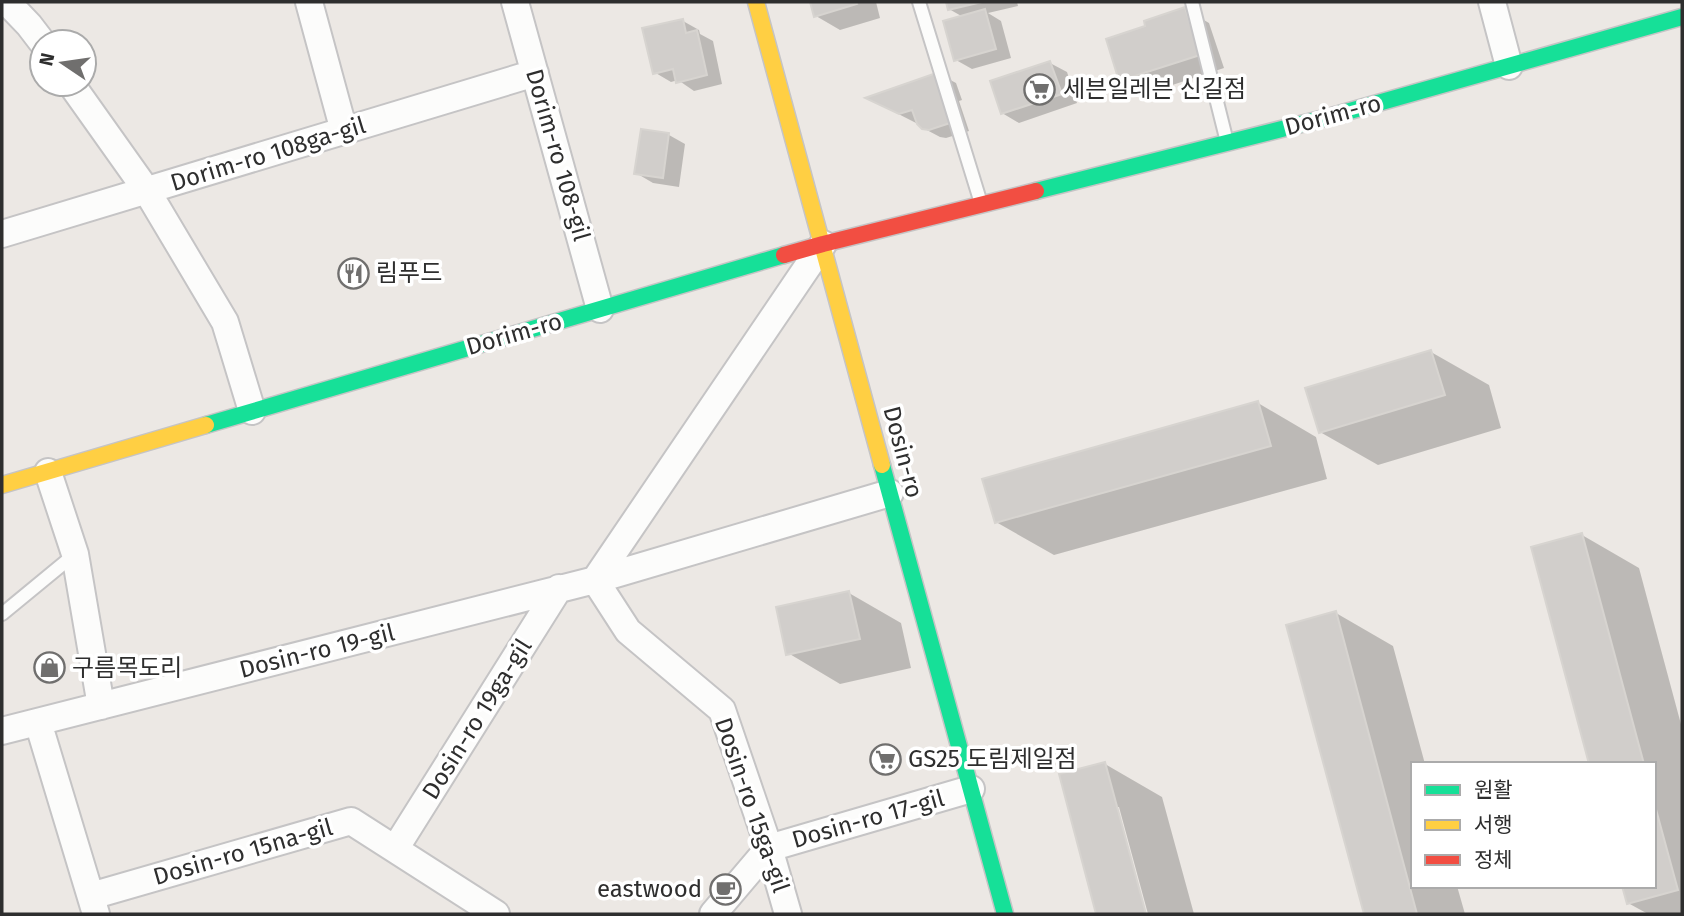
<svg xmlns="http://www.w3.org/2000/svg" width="1684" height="916" font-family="'Fira Sans','Noto Sans KR',sans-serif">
<rect width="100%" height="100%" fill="#ece8e4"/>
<path fill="#0003" d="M 812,2 L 876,2 L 880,18 L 840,30 L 816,16 Z
M 945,2 L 1017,2 L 1018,6 L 988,13 L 1001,21 L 1011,58 L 972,69 L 956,60 L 963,17 L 949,9 L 948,3 Z
M 1185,9 L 1209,23 L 1224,68 L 1145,94 L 1121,80 L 1147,27 Z
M 683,21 L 699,30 L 700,34 L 713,41 L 722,84 L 694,91 L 678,80 L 671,82 L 654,72 Z
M 1050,63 L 1067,72 L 1077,103 L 1019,123 L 1002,113 Z
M 939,74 L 956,83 L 962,100 L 959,101 L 969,131 L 946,138 L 940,137 L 923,128 L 918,122 L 916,123 L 869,99 Z
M 642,131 L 669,135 L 685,144 L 679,187 L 653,183 L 636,173 Z
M 1431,352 L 1489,385 L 1501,428 L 1378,465 L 1320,432 Z
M 1258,403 L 1316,437 L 1327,479 L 1054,555 L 996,522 Z
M 1582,535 L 1639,568 L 1682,728 L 1682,914 L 1648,914 L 1628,903 L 1654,886 L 1654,764 L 1591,764 Z
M 849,593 L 901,623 L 911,668 L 840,684 L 788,653 Z
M 1336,613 L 1393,646 L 1425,764 L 1413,764 L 1413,886 L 1457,886 L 1465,914 L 1366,914 L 1288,626 Z
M 1105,764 L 1162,797 L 1194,914 L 1148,914 L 1119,807 L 1115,807 L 1144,914 L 1098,914 L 1061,776 Z"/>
<path fill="#d1cecb" stroke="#d7d4d0" stroke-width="2" d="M 810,2 L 856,2 L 857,4 L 814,17 Z
M 946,2 L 982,2 L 948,10 Z
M 1185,7 L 1200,55 L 1119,81 L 1106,39 L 1145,26 L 1144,21 Z
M 985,9 L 996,49 L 954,61 L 943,21 Z
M 683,19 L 686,33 L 697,30 L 707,75 L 676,83 L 673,69 L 653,74 L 642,28 Z
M 1050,61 L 1062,94 L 1001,114 L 990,81 Z
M 939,72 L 953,122 L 929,130 L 922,129 L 917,124 L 912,110 L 899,114 L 865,98 Z
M 641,129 L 669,133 L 663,178 L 634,174 Z
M 1431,350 L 1445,395 L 1319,433 L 1305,388 Z
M 1258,401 L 1271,446 L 995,523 L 982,479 Z
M 1582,533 L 1644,764 L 1589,764 L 1531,547 Z
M 849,591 L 860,639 L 786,655 L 776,607 Z
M 1336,611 L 1417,914 L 1364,914 L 1286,625 Z
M 1105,762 L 1146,914 L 1096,914 L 1059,774 Z
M 1654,802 L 1678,890 L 1627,904 L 1622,886 L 1654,886 Z"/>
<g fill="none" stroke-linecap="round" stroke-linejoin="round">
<defs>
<path id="lane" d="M 919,2 L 980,200
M 1192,2 L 1226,138
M 2,614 L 75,554"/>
<path id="street" d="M 7,2 L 29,25 L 42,42
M 309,2 L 344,131
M 515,2 L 600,309
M 1492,2 L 1509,66
M 71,84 L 147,191 L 225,322 L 252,411
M 2,234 L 535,73
M 48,472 L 75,554 L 101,706
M 38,722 L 96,914
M 2,731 L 595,580 L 890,493
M 395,849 L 559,588
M 91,896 L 351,821 L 496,914
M 713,914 L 769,848 L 971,789
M 788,914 L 769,848 L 722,710 L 628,631 L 595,580 L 823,244"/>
<path id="fast" d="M 1036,191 L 1325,118 L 1682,17
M 206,425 L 784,255
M 882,465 L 1005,914"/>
<path id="slow" d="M 756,2 L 882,465
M 2,485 L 206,425"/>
<path id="jam" d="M 784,255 L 823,244 L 1036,191"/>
</defs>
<use href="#lane" stroke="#c5c4c5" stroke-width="16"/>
<use href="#street" stroke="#c5c4c5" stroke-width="30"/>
<use href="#fast" stroke="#c5c4c5" stroke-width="19"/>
<use href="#slow" stroke="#c5c4c5" stroke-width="19"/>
<use href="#jam" stroke="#c5c4c5" stroke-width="19"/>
<use href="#lane" stroke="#fcfcfb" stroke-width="12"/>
<use href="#street" stroke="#fcfcfb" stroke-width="26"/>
<use href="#fast" stroke="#16e098" stroke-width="16"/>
<use href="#slow" stroke="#ffcf43" stroke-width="16"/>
<use href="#jam" stroke="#f24e42" stroke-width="16"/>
</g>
<defs>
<symbol id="supermarket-ring" viewBox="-11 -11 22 22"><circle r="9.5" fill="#fff" stroke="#706f6e" stroke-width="1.5"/><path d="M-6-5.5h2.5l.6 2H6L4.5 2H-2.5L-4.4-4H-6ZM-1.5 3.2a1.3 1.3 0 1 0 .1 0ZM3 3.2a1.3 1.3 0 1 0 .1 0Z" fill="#706f6e"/></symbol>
<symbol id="restaurant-ring" viewBox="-11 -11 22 22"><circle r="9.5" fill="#fff" stroke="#706f6e" stroke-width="1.5"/><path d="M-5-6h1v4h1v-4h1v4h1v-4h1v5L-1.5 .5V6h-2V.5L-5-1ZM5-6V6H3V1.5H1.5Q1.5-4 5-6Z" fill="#706f6e"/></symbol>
<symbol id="shop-ring" viewBox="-11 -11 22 22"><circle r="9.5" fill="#fff" stroke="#706f6e" stroke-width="1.5"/><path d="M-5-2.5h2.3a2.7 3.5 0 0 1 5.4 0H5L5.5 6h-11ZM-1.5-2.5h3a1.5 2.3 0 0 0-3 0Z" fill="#706f6e"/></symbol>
<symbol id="cafe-ring" viewBox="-11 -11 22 22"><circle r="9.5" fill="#fff" stroke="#706f6e" stroke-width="1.5"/><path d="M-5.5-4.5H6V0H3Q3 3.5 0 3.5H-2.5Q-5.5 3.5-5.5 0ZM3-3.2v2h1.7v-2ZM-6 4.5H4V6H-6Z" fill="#706f6e"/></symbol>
</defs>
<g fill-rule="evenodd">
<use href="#supermarket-ring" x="1022" y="72" width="35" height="35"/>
<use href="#restaurant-ring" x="336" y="256" width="35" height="35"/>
<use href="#shop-ring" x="32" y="650" width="35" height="35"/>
<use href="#supermarket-ring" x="868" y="742" width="35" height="35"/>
<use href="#cafe-ring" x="708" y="872" width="35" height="35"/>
</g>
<g text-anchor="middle" stroke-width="7" stroke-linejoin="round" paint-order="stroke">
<g font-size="24" fill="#2e2e2e" stroke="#fff" text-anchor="start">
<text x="1063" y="97">세븐일레븐 신길점</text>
<text x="376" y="281">림푸드</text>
<text x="72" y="676">구름목도리</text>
<text x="908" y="767">GS25 도림제일점</text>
<text x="702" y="897" text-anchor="end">eastwood</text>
</g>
<g font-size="24" fill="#2e2e2e" stroke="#fff">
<text transform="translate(1333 115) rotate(-15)" y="8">Dorim-ro</text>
<text transform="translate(268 154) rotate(-17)" y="8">Dorim-ro 108ga-gil</text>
<text transform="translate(558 155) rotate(74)" y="8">Dorim-ro 108-gil</text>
<text transform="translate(514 334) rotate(-16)" y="8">Dorim-ro</text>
<text transform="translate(903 452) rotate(75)" y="8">Dosin-ro</text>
<text transform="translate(317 651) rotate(-14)" y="8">Dosin-ro 19-gil</text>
<text transform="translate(477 719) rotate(-58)" y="8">Dosin-ro 19ga-gil</text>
<text transform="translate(752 805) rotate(71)" y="8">Dosin-ro 15ga-gil</text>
<text transform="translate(868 819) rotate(-16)" y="8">Dosin-ro 17-gil</text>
<text transform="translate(243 852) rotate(-16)" y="8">Dosin-ro 15na-gil</text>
</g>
</g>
<rect width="1684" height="916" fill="none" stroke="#2e2e2e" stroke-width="7"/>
<rect x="1411" y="762" width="245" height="126" fill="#ffffff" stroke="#ababab" stroke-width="2"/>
<rect x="1425" y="785" width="35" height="10" fill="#16e098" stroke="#ababab" stroke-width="2"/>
<text x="1474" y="797" font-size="21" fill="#2e2e2e">원활</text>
<rect x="1425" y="820" width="35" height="10" fill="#ffcf43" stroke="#ababab" stroke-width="2"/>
<text x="1474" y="832" font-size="21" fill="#2e2e2e">서행</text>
<rect x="1425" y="855" width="35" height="10" fill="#f24e42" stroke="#ababab" stroke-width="2"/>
<text x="1474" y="867" font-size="21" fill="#2e2e2e">정체</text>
<g transform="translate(63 63) rotate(283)"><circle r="33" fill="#ffffff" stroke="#ababab" stroke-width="2"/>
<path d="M0-5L12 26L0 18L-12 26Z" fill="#706f6e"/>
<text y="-10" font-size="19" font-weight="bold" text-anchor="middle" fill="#2e2e2e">N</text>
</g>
</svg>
